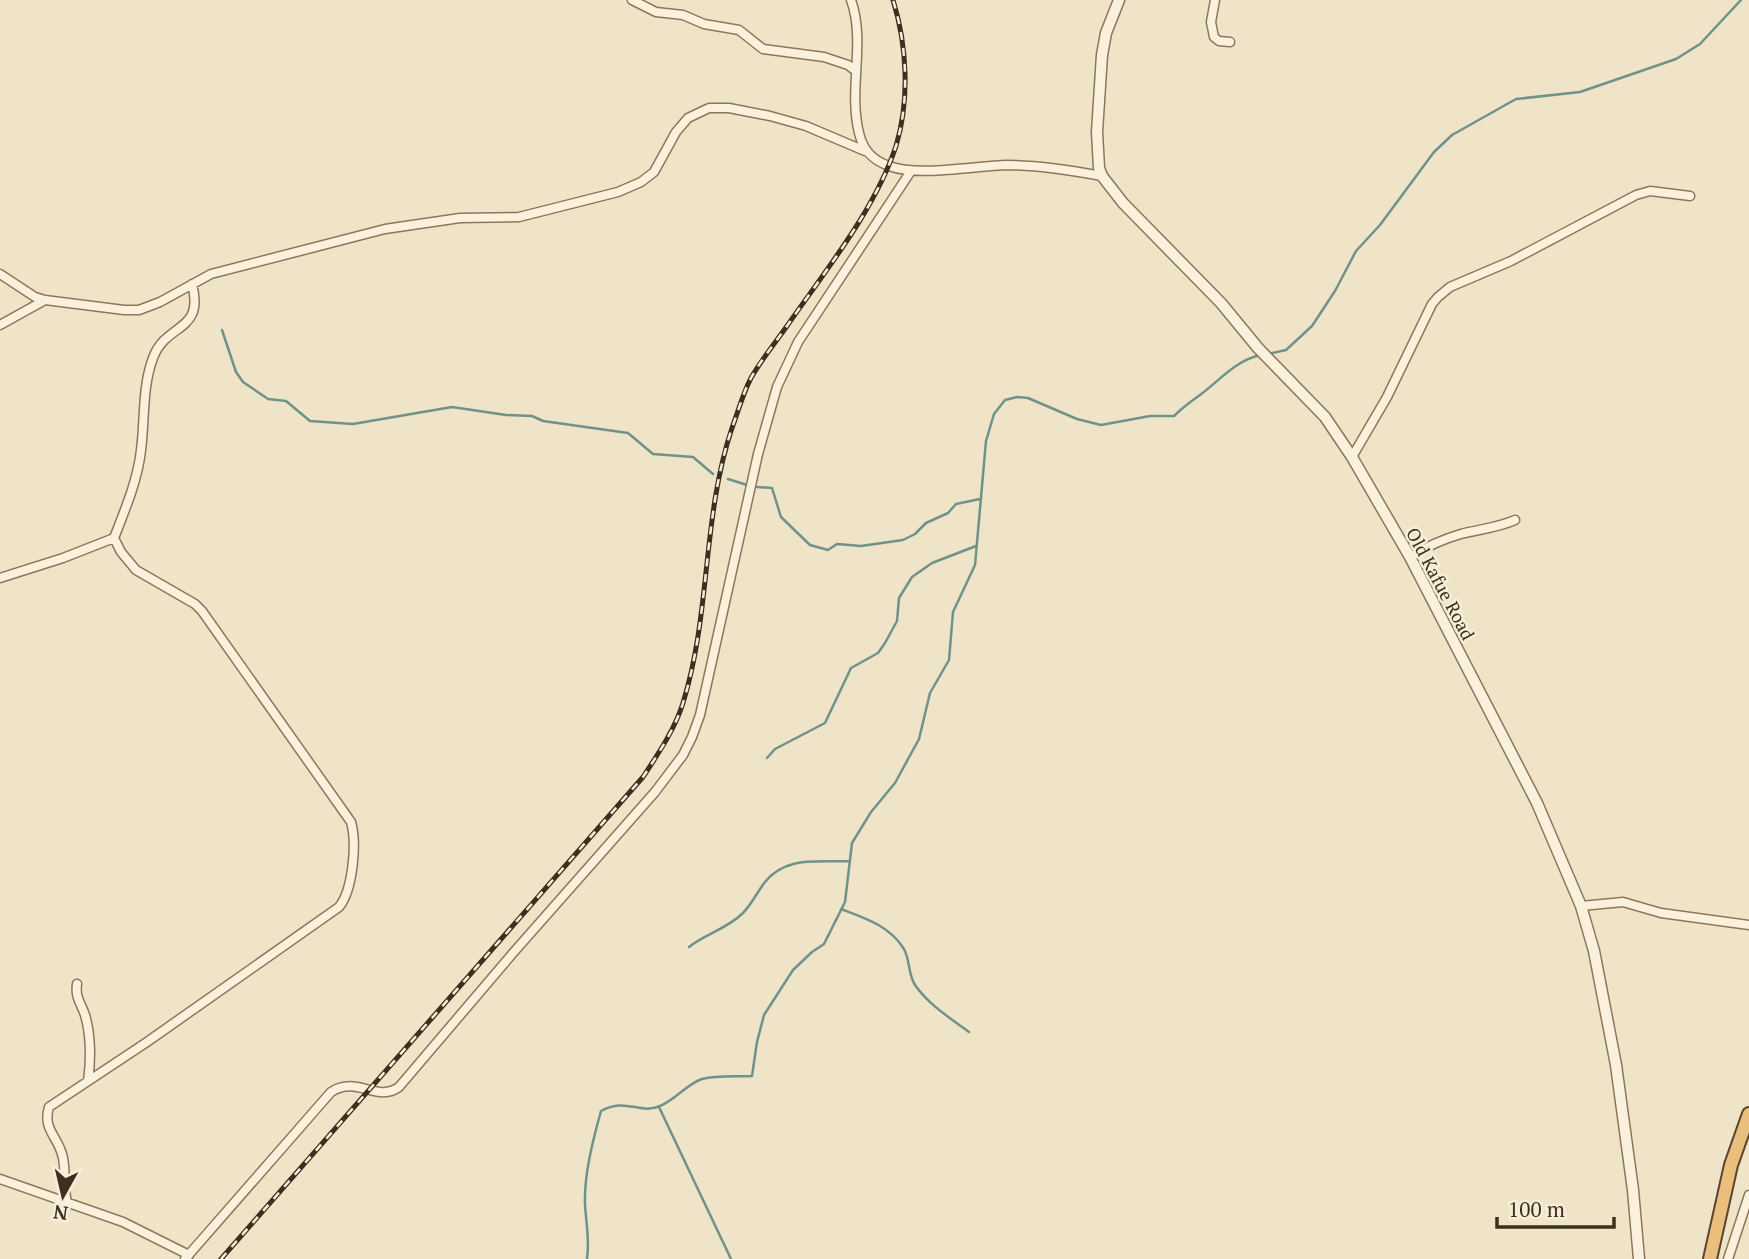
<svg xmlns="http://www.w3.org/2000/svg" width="1749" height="1259" font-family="'PT Serif',serif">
<rect width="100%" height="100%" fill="#f0e4c8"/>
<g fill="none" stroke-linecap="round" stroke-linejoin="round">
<path stroke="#6f938a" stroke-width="2.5" d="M 222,330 L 236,372 L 243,382 L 268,399 L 286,401 L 310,421 L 353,424 L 452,407 L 506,415 L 532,416 L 543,421 L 628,433 L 653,454 L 693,457 L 713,474
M 1268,354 L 1286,350 L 1312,326 L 1335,291 L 1356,251 L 1380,225 L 1434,152 L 1452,135 L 1516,99 L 1580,92 L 1676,59 L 1700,44 L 1741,0
M 728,479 L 747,485
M 757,487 L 772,488 L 781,517 L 810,545 L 828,550 L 837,544 L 861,546 L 903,540 L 915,534 L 926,523 L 948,513 L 956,504 L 980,499
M 767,758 L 775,749 L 825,723 L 851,668 L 878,653 L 885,643 L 897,621 L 899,598 L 912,577 L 932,563 L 976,546
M 841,909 C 865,918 890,926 904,949 C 910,960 908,974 915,985 C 929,1005 950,1018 969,1032
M 689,947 C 705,934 727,929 743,913 C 752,904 757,892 765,882 C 787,855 818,863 850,861
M 659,1107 L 731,1259
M 587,1259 C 590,1239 586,1224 585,1204 C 584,1174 593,1140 601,1111 C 626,1097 640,1115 660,1106 C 675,1100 687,1084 702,1079 C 717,1075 737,1077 752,1076 L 757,1042 L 764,1015 L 793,970 L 812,952 L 824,944 L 845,902 L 852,843 L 871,812 L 895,783 L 919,739 L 930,693 L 949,660 L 953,612 L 975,565 L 986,441 L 994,414 L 1005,400 L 1017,397 L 1028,398 L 1077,419 L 1101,425 L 1150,416 L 1174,416 C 1182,408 1190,402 1200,395 C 1220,380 1236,360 1261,355"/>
<defs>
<path id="minor" d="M 632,0 L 656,12 L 683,15 L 704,24 L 739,30 L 763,49 L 824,57 L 848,65 L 856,71
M 851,0 C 866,42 848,89 859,133 C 863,150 872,160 889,166 C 919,177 974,166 1007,165 C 1039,165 1070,170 1102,176
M 1215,0 L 1211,22 L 1214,37 L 1219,41 L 1230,42
M 0,274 L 35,297 L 45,300 L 124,310 L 139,310 L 160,302 L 211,274 L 385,229 L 460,218 L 519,217 L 618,192 L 641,182 L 654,172 L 676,132 L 688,118 L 709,108 L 729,108 L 770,116 L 806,126 L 865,151
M 0,325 L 45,300
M 1352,457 L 1387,397 L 1432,304 L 1438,297 L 1450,287 L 1511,261 L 1636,195 L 1650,191 L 1690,196
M 1410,557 C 1426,547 1443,539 1461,534 C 1480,529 1497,528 1515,520
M 0,578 L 63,558 L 114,538 C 125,510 138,479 141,450 C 145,420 142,387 153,358 C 166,322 205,333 192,284
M 1581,906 L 1623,902 L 1661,913 L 1749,925
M 77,984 C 75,998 81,1003 85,1015 C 91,1035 91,1061 88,1081
M 0,1179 L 123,1222 L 189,1255
M 67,1202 C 63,1187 66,1173 63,1158 C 59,1137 42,1130 49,1107 L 147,1042 L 339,907 C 353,890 357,843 351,822 L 202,611 L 195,604 L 136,570 L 121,552 L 114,538
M 185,1259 L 331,1092 C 357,1075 377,1103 399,1087 L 513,953 L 655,792 L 683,755 L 692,737 L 700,715 L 758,454 L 777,387 L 798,342 L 911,171
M 1728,1259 L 1749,1195"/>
<path id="tertiary" d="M 1119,0 L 1106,33 L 1102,55 L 1097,132 L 1099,168 L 1102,176 L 1123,203 L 1221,303 L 1258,348 L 1325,417 L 1352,457 L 1410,557 L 1537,803 L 1581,906 L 1594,951 L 1616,1065 L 1633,1190 L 1639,1259"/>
<path id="trunk" d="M 1710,1259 L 1731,1165 L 1749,1114"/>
</defs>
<use href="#minor" stroke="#8d765c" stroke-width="11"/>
<use href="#tertiary" stroke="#8d765c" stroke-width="13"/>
<use href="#trunk" stroke="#5b4430" stroke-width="16"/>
<use href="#minor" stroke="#faf1dc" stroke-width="8"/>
<use href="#tertiary" stroke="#faf1dc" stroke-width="10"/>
<use href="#trunk" stroke="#eabe7c" stroke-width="12"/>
<defs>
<path id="rail" d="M 221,1259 L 643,777 C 658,754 675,729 683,703 C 711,613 702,517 732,428 C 738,412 743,393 751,378 C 761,360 775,343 787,326 C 825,271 875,210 896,146 C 910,100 907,45 893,0"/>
</defs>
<use href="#rail" stroke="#3d2e20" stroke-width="5"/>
<use href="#rail" stroke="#f7eed8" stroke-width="2.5" stroke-dasharray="8" stroke-linecap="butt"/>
</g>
<g text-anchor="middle" stroke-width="5" stroke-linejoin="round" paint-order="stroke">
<g font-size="18" fill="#3d2e20" stroke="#f7eed8">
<text transform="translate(1440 584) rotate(62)" y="6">Old Kafue Road</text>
</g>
</g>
<g transform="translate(63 1196) rotate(188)" stroke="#f7eed8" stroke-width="5" paint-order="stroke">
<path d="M0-5L12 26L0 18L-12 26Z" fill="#3d2e20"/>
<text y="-10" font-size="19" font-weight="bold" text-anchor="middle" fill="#3d2e20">N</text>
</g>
<path d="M1497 1217v10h117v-10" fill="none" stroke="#3d2e20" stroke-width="3.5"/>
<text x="1508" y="1217" font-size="21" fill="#3d2e20" stroke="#f7eed8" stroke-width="5" paint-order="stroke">100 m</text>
</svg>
